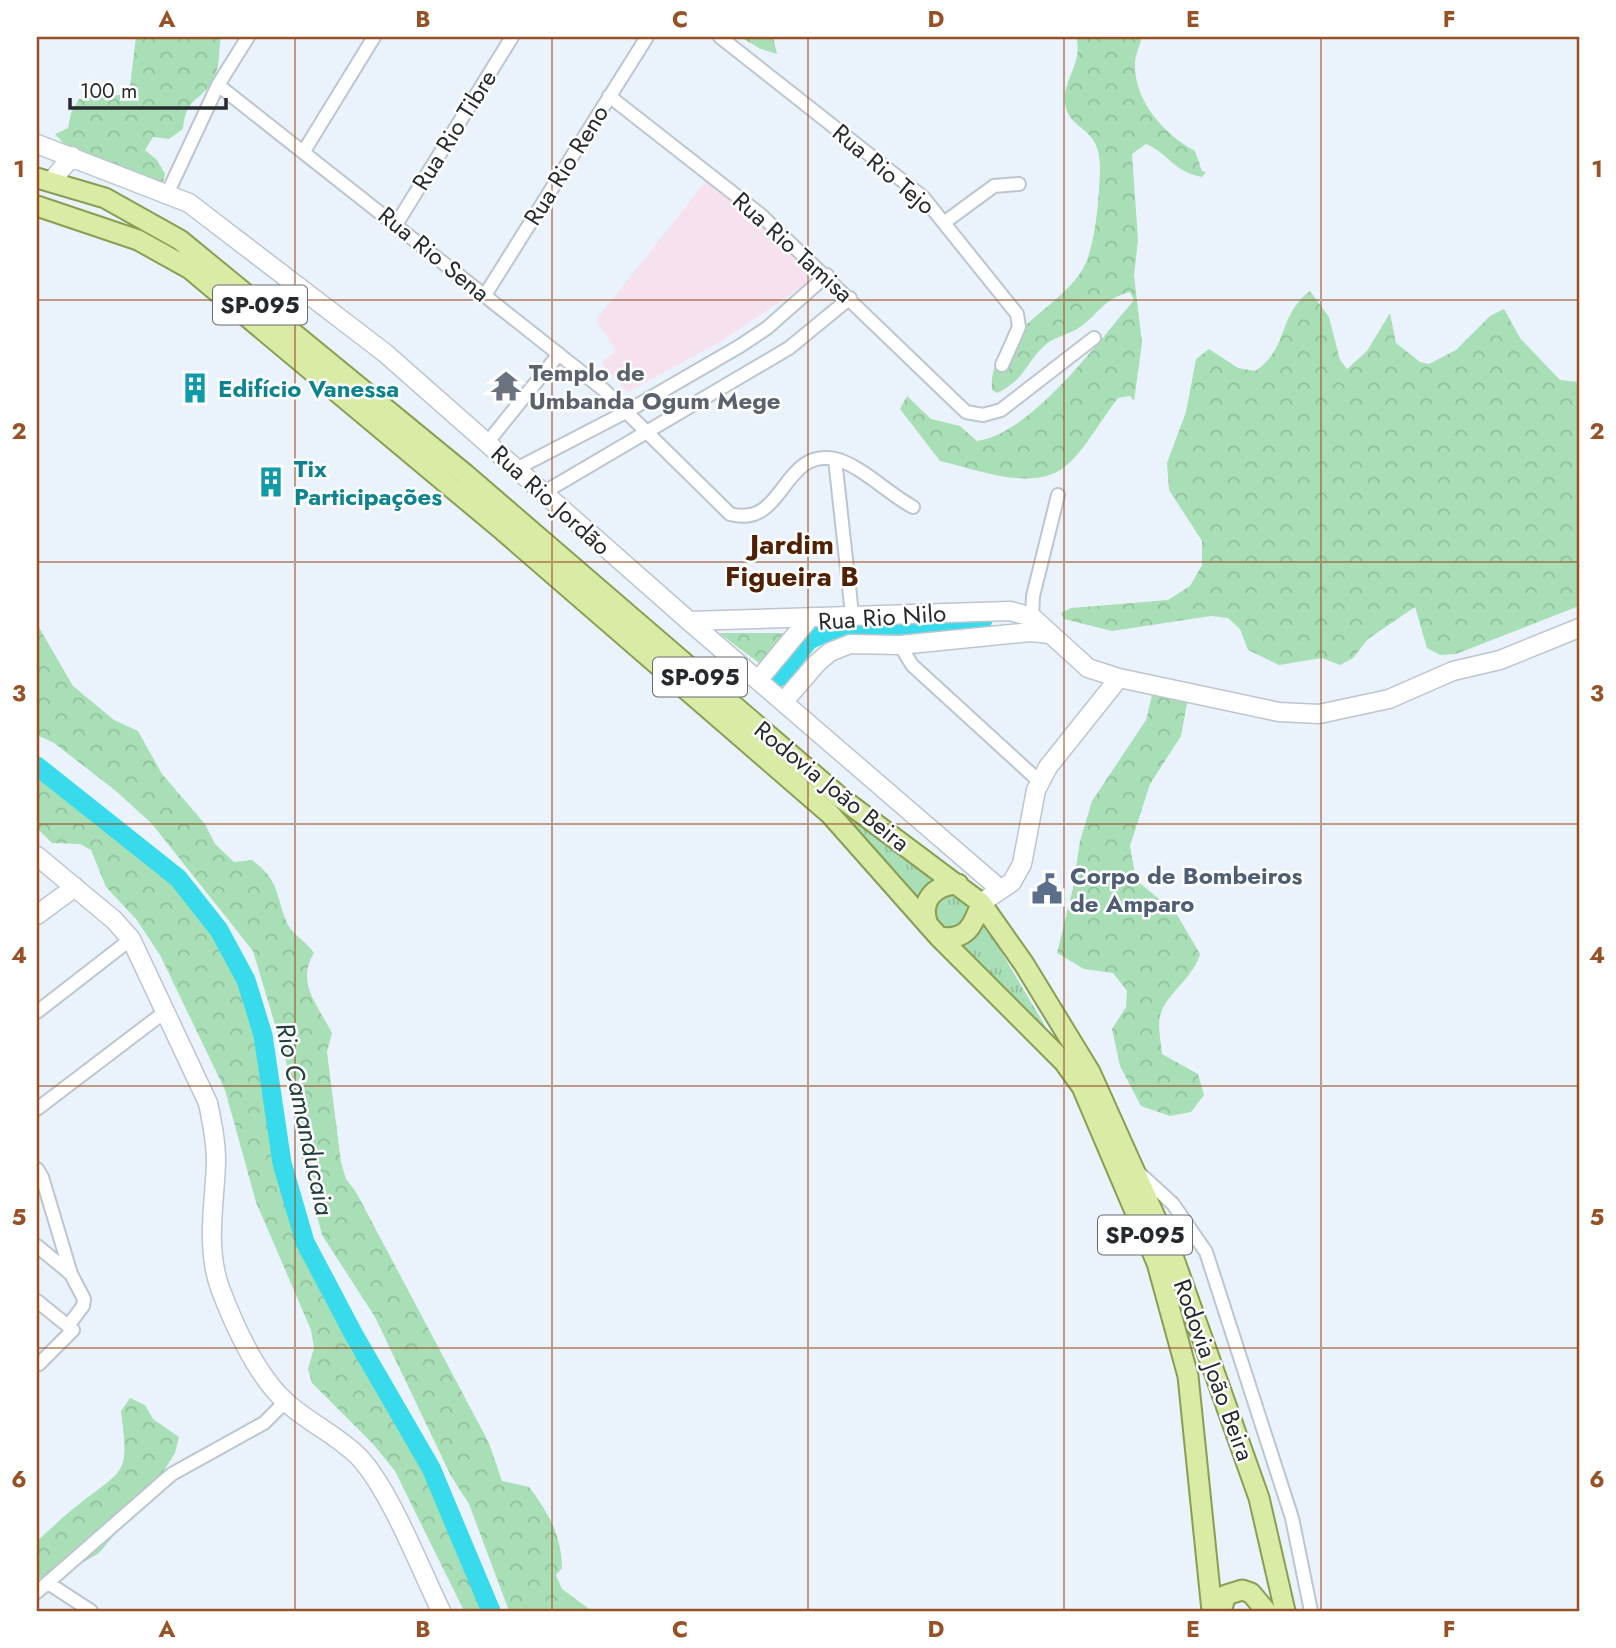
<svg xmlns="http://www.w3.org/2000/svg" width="1616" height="1648" viewBox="0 0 1616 1648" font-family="Jost,sans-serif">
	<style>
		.education { fill: #f6e1ef }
		.grass { fill: url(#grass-tufts) }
		.forest { fill: url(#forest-crowns) }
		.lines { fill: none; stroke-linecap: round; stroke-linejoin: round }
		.river { stroke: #37dbeb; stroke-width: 19 }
		.street-casing { stroke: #bdc5ce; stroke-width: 16 }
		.secondary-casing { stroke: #bdc5ce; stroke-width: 21 }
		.primary-casing { stroke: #8a9e53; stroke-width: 23 }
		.street { stroke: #fff; stroke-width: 12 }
		.secondary { stroke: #fff; stroke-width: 18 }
		.primary { stroke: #d9eba4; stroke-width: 19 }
		.grid { fill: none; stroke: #965127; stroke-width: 2; stroke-opacity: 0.55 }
		.labels { text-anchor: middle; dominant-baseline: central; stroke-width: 5; stroke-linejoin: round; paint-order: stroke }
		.shield { fill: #fff; stroke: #686a6c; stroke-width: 2 }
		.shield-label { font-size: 23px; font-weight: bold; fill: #272a2d }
		.street-label { font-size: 24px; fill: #272a2d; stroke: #fff }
		.worship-label { font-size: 24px; font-weight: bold; fill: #5b616d; stroke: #fff; text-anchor: start }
		.culture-label { font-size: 24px; font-weight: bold; fill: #0d838f; stroke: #fff; text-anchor: start }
		.service-label { font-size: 24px; font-weight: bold; fill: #4e5e75; stroke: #fff; text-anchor: start }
		.water-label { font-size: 26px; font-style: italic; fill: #233d40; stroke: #fff }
		.quarter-label { font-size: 28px; font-weight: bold; fill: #4f2102; stroke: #fff }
		.neatline { fill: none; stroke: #965127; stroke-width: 2.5 }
		.grid-label { font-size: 23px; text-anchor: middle; font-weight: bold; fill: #965127 }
	</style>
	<defs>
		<pattern id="grass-tufts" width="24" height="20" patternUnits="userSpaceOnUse" patternTransform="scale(1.75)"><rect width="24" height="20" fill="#a9dfb6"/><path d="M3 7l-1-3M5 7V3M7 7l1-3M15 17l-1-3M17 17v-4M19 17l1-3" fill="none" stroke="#91c09d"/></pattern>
		<pattern id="forest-crowns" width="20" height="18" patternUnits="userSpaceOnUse" patternTransform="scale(1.75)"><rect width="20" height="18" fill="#a9dfb6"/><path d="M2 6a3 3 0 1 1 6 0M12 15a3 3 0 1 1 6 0" fill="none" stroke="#91c09d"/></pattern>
	</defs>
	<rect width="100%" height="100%" fill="#eaf3fc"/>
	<path class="education" d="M706,181L762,221L799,254L808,273L806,284L720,342L628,392L601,363L616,350L596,320Z"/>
	<path class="grass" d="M837,806L941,879C928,885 922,888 919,902Z
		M933 911a17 17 0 1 1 34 0a17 17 0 1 1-34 0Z
		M984,923L1057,1046L957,945L977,936Z"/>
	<path class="forest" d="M136,37H221C218,51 221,66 213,80C200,103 186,96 183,129L169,139L153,137L145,150L157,160L165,174L161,190L74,155L55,134L68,128L71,113L79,99L129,94Z
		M740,37H773L777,54L761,49Z
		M1076,37H1142C1140,45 1135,55 1135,64C1134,101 1165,135 1195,151L1202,171L1206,172L1202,177C1172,171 1171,155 1146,144L1132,154L1138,240L1134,275L1142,343L1134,401L1130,396L1118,398C1103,417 1084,451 1066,466C1033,493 976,469 940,461L900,409L907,396L931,419L960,426L977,441C1031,434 1099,341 1134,300L1130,292C1101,300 1100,314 1077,329C1067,335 1051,338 1043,347C1025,365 1024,380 997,393L992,390C987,338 1055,311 1081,272C1096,249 1099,198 1100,169C1101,124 1069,133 1065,103C1062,80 1084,62 1076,37Z
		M1310,291L1329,317L1340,360L1347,369L1367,351L1390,313L1396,343L1420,362L1429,364L1456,350L1490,316L1504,309L1520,338L1560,380L1579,382V606L1456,654L1440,655L1427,648L1415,607L1368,639L1353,658L1340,665L1322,658L1279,665L1248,650L1240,629L1228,618L1211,616L1112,631L1064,619L1061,613L1071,608L1168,600L1190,586L1202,565V541L1169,490L1167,463L1186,412L1196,359L1209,349L1238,368L1255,371C1289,349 1277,316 1310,291Z
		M37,624L73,686L114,720L138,731L162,774L205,824L215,844L234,862L252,860C281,881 275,896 288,925C293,935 307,942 314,953C296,983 317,1004 332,1033L327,1052L341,1162L346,1179L356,1192L489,1443L502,1481L529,1487C548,1512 562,1536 562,1568L556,1575L562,1589L592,1611H509L469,1504L451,1476L375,1317L322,1235L301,1154L290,1075L253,951L152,824L116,791L54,743L37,735Z
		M719,633H785L759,663Z
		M1163,689L1188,698L1181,736L1150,784L1130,846L1136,880L1176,913L1200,954C1192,979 1172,989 1162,1010C1156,1023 1161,1040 1162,1054L1198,1074L1204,1095L1191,1112L1170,1116L1141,1106L1120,1066L1112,1029L1126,1007L1127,991L1113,973L1084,969L1057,953L1073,888L1080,841L1092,801L1146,720L1152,695Z
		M37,771L87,808L112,831L140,846L163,866L207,913L251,985L273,1079L283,1159L304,1204L311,1236L316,1251L335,1278L370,1368L408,1420L440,1476L453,1506L458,1538L477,1581L486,1611H464L395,1471L373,1444L312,1383L308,1369L314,1348L311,1330L256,1202L225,1090L160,955L136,919L106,887L91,850L80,844L52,843L37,828Z
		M130,1398L145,1405L153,1419L179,1437L175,1453L150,1493L99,1553L57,1578H37V1541C51,1529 63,1516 78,1505C126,1467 129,1476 121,1411Z"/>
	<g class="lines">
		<path class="river" d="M780,677L809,640L831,630L983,620
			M37,766L178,878L219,930L246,980L263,1035L282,1163L305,1242L354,1335L431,1468L491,1611"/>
		<g class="street-casing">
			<path id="street" d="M720,37L923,197L1017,314L1019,327L1002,365
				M218,85L604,390L730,514C785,529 781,448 835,459C859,464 890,495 913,507
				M609,96L761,215L966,412L983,415L1001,410L1094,338
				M304,151L374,37
				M168,192L218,85L248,37
				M945,222L994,186L1019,184
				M397,223L512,37
				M485,295L647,37
				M487,443L559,354
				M835,459L852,614
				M516,469L626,412L740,346L767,328L827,275
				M543,493L789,348L850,298
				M1032,617L1033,596L1058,495
				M900,645L912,665L1040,782
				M37,1012L131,939
				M37,1109L166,1011
				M37,1169L42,1177L71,1274L84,1299L83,1306L68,1326
				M1139,1173L1173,1204L1206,1252L1292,1518L1311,1611
				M37,1246L71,1274
				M37,1301L73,1330L39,1364L37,1363
				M48,1583L91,1611
				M37,1592L172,1474L264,1423L285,1402"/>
		</g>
		<g class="secondary-casing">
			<path id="secondary" d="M37,144L189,203L385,353L689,621L1000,889
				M51,182L72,156
				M689,621L1010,611L1032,617L1088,668L1119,678L1279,712L1319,714L1389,699L1453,671L1500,660L1579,628
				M759,679L808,620
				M784,701L817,663L830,652L850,644L900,645L1031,632L1050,634
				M37,856L114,920L131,939L208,1103C212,1122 216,1141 216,1161C215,1203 205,1246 220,1288C234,1325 256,1375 286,1402C309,1423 337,1435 359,1457C390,1490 420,1568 441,1611
				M981,903L1012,882L1022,864L1036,790L1048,767L1119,678
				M37,915L75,887"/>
		</g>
		<g class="primary-casing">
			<path id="primary" d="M37,178L105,198L180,240L465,474L841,798L981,903L1024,964L1090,1072L1174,1259L1259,1498L1285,1611
				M37,206L138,240L190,269L501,529L830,814L939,937L1064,1062L1082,1087L1157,1263L1188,1376L1212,1611
				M928,925C919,901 934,885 958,884
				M939,937C966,941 973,927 981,903
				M1221,1611L1226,1595L1242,1590L1251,1593L1266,1611"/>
		</g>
		<use href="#street" class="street"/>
		<use href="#secondary" class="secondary"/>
		<use href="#primary" class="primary"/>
	</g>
	<path class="grid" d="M295,37V1611M552,37V1611M808,37V1611M1064,37V1611M1321,37V1611M37,300H1579M37,562H1579M37,824H1579M37,1086H1579M37,1348H1579"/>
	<defs>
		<g id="temple-bare" transform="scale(2.415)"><path d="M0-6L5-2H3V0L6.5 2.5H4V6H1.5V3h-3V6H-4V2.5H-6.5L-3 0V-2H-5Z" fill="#6b7280" stroke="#fff" stroke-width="2.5" paint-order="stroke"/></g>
		<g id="building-bare" transform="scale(2.415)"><path d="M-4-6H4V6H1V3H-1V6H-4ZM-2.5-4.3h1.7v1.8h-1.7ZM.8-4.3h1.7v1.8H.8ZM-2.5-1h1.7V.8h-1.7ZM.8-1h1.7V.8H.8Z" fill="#0f9aa8" stroke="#fff" stroke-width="2.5" paint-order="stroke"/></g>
		<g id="civic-bare" transform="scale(2.415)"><path d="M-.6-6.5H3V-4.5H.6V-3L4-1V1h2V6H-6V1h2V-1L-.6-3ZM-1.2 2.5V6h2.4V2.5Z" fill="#5c6f8a" stroke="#fff" stroke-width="2.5" paint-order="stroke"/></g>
	</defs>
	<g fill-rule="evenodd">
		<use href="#temple-bare" x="506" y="386"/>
		<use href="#building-bare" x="195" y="388"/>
		<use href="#building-bare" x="271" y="482"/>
		<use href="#civic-bare" x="1047" y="889"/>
	</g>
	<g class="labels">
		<g class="shield">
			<rect x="213" y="285.5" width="94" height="39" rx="5"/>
			<rect x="653" y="657.5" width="94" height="39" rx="5"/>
			<rect x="1098" y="1215.5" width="94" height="39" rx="5"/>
		</g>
		<g class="shield-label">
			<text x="260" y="305">SP-095</text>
			<text x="700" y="677">SP-095</text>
			<text x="1145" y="1235">SP-095</text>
		</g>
		<g class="street-label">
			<text transform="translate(454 130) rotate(-58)">Rua Rio Tibre</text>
			<text transform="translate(566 165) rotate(-58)">Rua Rio Reno</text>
			<text transform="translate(884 169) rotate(40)">Rua Rio Tejo</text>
			<text transform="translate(793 247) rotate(42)">Rua Rio Tamisa</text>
			<text transform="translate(434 254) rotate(39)">Rua Rio Sena</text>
			<text transform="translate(551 500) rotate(42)">Rua Rio Jordão</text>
			<text transform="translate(882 617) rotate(-4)">Rua Rio Nilo</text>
			<text transform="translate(832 786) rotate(39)">Rodovia João Beira</text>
			<text transform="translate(1214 1370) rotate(70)">Rodovia João Beira</text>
		</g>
		<g class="worship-label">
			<text x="529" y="372">Templo de<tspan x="529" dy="28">Umbanda Ogum Mege</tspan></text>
		</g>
		<g class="culture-label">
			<text x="218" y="388">Edifício Vanessa</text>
			<text x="294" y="468">Tix<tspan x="294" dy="28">Participações</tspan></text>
		</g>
		<g class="service-label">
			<text x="1070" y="875">Corpo de Bombeiros<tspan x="1070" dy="28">de Amparo</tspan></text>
		</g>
		<g class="water-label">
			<text transform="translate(305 1119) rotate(78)">Rio Camanducaia</text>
		</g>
		<g class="quarter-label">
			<text x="792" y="544">Jardim<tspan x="792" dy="32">Figueira B</tspan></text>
		</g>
	</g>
	<rect width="1616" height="1648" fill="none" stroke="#ffffff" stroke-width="77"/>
	<path d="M70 98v10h156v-10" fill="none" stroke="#272a2d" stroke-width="3.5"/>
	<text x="80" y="98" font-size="21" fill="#272a2d" stroke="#ffffff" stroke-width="5" paint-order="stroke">100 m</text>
	<rect x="38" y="38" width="1540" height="1572" class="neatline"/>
	<g class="grid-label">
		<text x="167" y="27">A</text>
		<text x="423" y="27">B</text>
		<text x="680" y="27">C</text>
		<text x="936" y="27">D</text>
		<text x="1193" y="27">E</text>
		<text x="1449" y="27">F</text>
		<text x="19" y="177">1</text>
		<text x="1597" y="177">1</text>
		<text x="19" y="439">2</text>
		<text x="1597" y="439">2</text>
		<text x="19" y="701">3</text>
		<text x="1597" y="701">3</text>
		<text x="19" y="963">4</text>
		<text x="1597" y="963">4</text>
		<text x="19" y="1225">5</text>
		<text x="1597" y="1225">5</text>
		<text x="19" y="1487">6</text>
		<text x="1597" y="1487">6</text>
		<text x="167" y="1637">A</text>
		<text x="423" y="1637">B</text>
		<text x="680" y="1637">C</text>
		<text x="936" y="1637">D</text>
		<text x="1193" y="1637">E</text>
		<text x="1449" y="1637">F</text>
	</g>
</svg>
